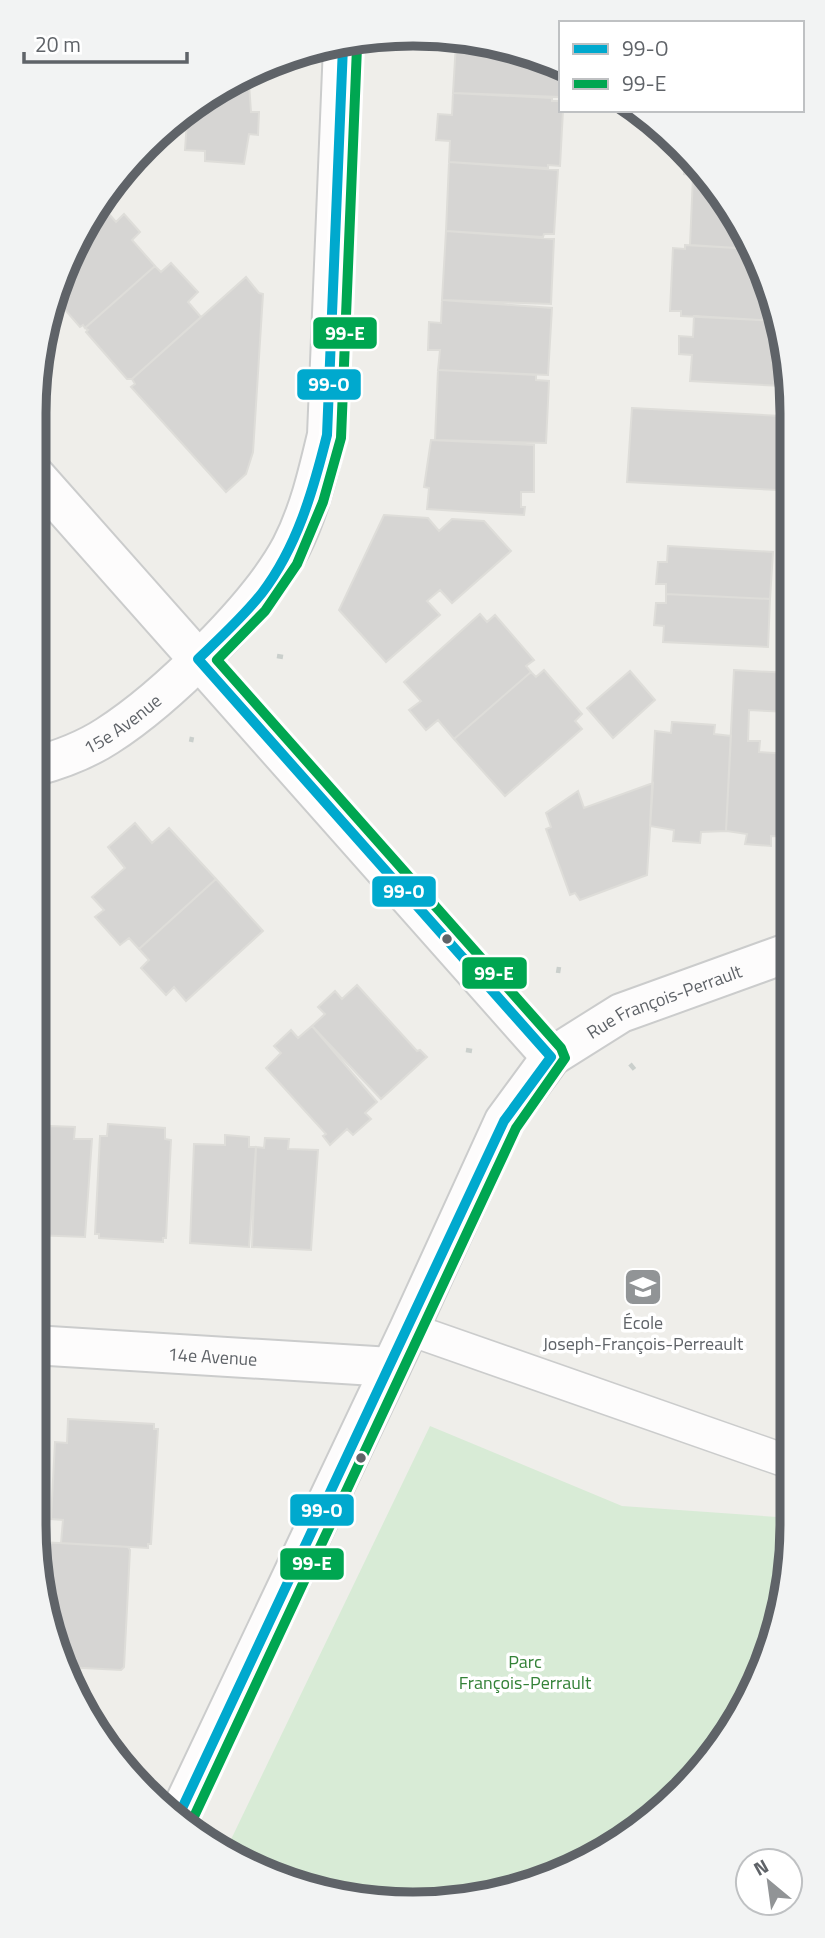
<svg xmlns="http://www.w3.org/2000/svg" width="825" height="1938" viewBox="0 0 825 1938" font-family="'Titillium Web',sans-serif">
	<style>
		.green { fill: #d8ebd6 }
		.building { fill: #d6d5d3; stroke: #deddd9; stroke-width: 2 }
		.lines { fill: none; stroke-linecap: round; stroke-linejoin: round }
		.service-casing { stroke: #cbcccc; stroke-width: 35 }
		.minor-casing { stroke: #cbcccc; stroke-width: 42 }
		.path { stroke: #cacfcc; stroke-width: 4.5; stroke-dasharray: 7 3.5; stroke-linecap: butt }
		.service { stroke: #fdfcfc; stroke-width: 32 }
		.minor { stroke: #fdfcfc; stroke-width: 38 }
		.bus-1-casing { stroke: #fff; stroke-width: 16 }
		.bus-2-casing { stroke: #fff; stroke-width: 16 }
		.bus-1 { stroke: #00a9ce; stroke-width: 10 }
		.bus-2 { stroke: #00a651; stroke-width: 10 }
		.bus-dot { fill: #5f6368; stroke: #fff; stroke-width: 2.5 }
		.labels { text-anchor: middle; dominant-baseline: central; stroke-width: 7; stroke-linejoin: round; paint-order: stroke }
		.street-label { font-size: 18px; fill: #5f6368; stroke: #fff }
		.poi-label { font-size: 18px; fill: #5f6368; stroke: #fff }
		.park-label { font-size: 18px; fill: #348238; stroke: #fff }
		.rim { fill: none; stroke: #5f6368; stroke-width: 9 }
		.line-badge { stroke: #fff; stroke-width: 2.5 }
		.badge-label { font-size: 19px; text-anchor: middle; font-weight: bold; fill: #fff }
	</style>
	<rect width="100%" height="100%" fill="#efeeea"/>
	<path class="green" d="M430,1426L622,1506L792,1518L771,1648L698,1775L602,1854L462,1901L339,1898L224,1854Z"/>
	<path class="building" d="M456,43L535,54L561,66V97L453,93Z
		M253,70L249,84L231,83L245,72Z
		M231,83L249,84L251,112H259L258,135L249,134L244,164L205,161V151L185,150L187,121H182Z
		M453,93L552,98V101H561V110H563L560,166L548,165V168L449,162L450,141L436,140L438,114L452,115Z
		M685,155L709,177L684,174Z
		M449,162L558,170L554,234H544L543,237L446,231Z
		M693,176L709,177L713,181L752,249L690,245Z
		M108,196L115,203L106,211L109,214L85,235Z
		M109,214L116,222L124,214L140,232L132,240L155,266L85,328L83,325L80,327L53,296L54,290L85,235Z
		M446,231L554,239L551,304L442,300Z
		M685,245L752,249L763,267L777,321L681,316V311H670L673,248L685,249Z
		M171,263L198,292L188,302L201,317L132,379H127L86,332L88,330L85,328L155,266L161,272Z
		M246,277L259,293L263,294L253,452L246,474L226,492L131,387L135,384L132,379Z
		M442,300L552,308L548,375L438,370L440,350H428L429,322L441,323Z
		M694,316L777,321L788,363H783L782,386L690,381L692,355L679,354V336L693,337Z
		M438,370L536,375V380L549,381L546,443L435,440Z
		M632,408L781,416L777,490L627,482Z
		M431,440L534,445V492H521V507H525L524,515L427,509L429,488L424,487Z
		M384,515L428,518L439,531L452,519L484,521L511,551L452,603L440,590L427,601L440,615L386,662L339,610Z
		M668,546L773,552L770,599L666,594V584H656L658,562H667Z
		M666,594L770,599L768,647L663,642L664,626L654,625L656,603H666Z
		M480,614L487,622L495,615L534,660L526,666L531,672L454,739L438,720L426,730L409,710L421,701L404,682Z
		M544,670L582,714L575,721L582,729L505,796L454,739L531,672L536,677Z
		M734,670L789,673V712L749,710L748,741H760L759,752L790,754V837L771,836V846L745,844L747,834L726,831Z
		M630,671L655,700L613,738L587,708Z
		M672,722L715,725L714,734L731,736L726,831L701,832L700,843L673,841L674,830L650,826L655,731L671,733Z
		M653,783L647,875L580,900L575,893L570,895L546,829L551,827L546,813L578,791L584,808Z
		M135,823L152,843L169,828L216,879L139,949L129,938L120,945L95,917L104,910L92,897L125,868L108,847Z
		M216,879L263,931L186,1001L174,987L166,995L141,968L149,960L139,949Z
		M357,985L417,1051L420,1050L427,1057L381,1099L312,1026L325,1014L318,1007L335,991L342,999Z
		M312,1026L377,1102L365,1113L371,1119L353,1135L347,1129L330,1145L323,1136L326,1134L266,1068L281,1053L274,1046L291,1030L298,1038Z
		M108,1124L165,1128V1139L171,1140L166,1238H163V1242L99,1238V1234H95L100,1136H107Z
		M50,1126L75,1127L74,1139H92L85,1237L33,1235V1136L49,1137Z
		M225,1135L249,1137V1147H256L249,1247L190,1243L194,1144L225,1145Z
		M265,1138L289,1139L288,1149L318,1150L311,1250L252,1247L256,1147L264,1148Z
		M68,1419L154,1424V1429H158L151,1544H148V1548L61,1543L63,1520L51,1519L55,1442L67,1443Z
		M41,1542L128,1547L130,1550L124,1667L121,1670L65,1667L54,1648L39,1563Z"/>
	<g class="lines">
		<g class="service-casing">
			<path id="service" d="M409,1329L792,1463"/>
		</g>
		<g class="minor-casing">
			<g id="minor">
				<path d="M33,473L551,1057"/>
				<path id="s1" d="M33,767C59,760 84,751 107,736C165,699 259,607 291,547C309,512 318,473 327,435L343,46"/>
				<path id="s2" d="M33,1345L391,1367"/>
				<path id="s3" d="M178,1817L409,1329L504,1121L551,1057L621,1013L790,952"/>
			</g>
		</g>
		<path class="path" d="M277,656L283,657
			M191,742L192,737
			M558,973L559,967
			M466,1050L472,1051
			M630,1064L635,1070"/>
		<use href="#service" class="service"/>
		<use href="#minor" class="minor"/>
		<g class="bus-1-casing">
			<path id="bus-1" d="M178,1817L504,1121L551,1057L198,659C220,638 243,617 262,593C297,547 313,491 327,435L343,46"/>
		</g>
		<g class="bus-2-casing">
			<path id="bus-2" d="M191,1823L516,1128L565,1058L561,1048L217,660L265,611L297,564L323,502L341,438L357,47"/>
		</g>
		<use href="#bus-1" class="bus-1"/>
		<use href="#bus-2" class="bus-2"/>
	</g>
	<defs>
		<g id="school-square" transform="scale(2.0125)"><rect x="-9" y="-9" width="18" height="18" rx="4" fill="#919496" stroke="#fff"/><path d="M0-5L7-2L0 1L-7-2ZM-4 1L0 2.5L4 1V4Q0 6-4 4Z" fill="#fff"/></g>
	</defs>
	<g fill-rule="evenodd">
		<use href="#school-square" x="643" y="1287"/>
	</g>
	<g class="bus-dot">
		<circle cx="447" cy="939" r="6"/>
		<circle cx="361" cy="1458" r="6"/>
	</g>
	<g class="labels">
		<g class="street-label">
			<text stroke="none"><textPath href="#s1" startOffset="100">15e Avenue</textPath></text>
			<text stroke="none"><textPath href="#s3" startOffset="975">Rue François-Perrault</textPath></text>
			<text stroke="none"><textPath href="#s2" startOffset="180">14e Avenue</textPath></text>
		</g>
		<g class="poi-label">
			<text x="643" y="1322">École<tspan x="643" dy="21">Joseph-François-Perreault</tspan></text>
		</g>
		<g class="park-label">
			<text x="525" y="1661">Parc<tspan x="525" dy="21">François-Perrault</tspan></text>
		</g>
	</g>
	<path d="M0 0H825V1938H0ZM413 46H413A367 367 0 0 1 780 413V1525A367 367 0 0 1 413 1892H413A367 367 0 0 1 46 1525V413A367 367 0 0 1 413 46Z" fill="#f2f3f3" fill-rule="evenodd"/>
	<path class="rim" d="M413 46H413A367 367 0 0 1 780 413V1525A367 367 0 0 1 413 1892H413A367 367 0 0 1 46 1525V413A367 367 0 0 1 413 46Z"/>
	<g class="line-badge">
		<rect x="312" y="316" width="66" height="34" rx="7" fill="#00a651"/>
		<rect x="296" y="368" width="66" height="33" rx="7" fill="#00a9ce"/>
		<rect x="371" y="875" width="66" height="33" rx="7" fill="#00a9ce"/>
		<rect x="461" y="956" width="67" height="34" rx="7" fill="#00a651"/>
		<rect x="289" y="1493" width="66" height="34" rx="7" fill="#00a9ce"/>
		<rect x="279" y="1547" width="66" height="34" rx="7" fill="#00a651"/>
	</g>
	<g class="badge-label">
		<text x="345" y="340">99-E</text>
		<text x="329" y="391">99-O</text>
		<text x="404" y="898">99-O</text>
		<text x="494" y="980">99-E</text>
		<text x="322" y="1517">99-O</text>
		<text x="312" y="1570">99-E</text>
	</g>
	<rect x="559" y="21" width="245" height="91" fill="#ffffff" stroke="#bfc1c3" stroke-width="2"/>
	<rect x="573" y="44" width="35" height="10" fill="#00a9ce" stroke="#bfc1c3" stroke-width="2"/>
	<text x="622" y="56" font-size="21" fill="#5f6368">99-O</text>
	<rect x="573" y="79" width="35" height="10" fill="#00a651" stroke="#bfc1c3" stroke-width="2"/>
	<text x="622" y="91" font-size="21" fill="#5f6368">99-E</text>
	<g transform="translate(769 1882) rotate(331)"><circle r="33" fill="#ffffff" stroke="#bfc1c3" stroke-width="2"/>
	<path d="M0-5L12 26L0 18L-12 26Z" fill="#919496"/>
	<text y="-10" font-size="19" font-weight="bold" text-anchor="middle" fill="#5f6368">N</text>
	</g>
	<path d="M24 52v10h163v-10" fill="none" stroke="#5f6368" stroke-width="3.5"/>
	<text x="35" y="52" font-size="21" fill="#5f6368" stroke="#ffffff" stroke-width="5" paint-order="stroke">20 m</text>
</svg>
